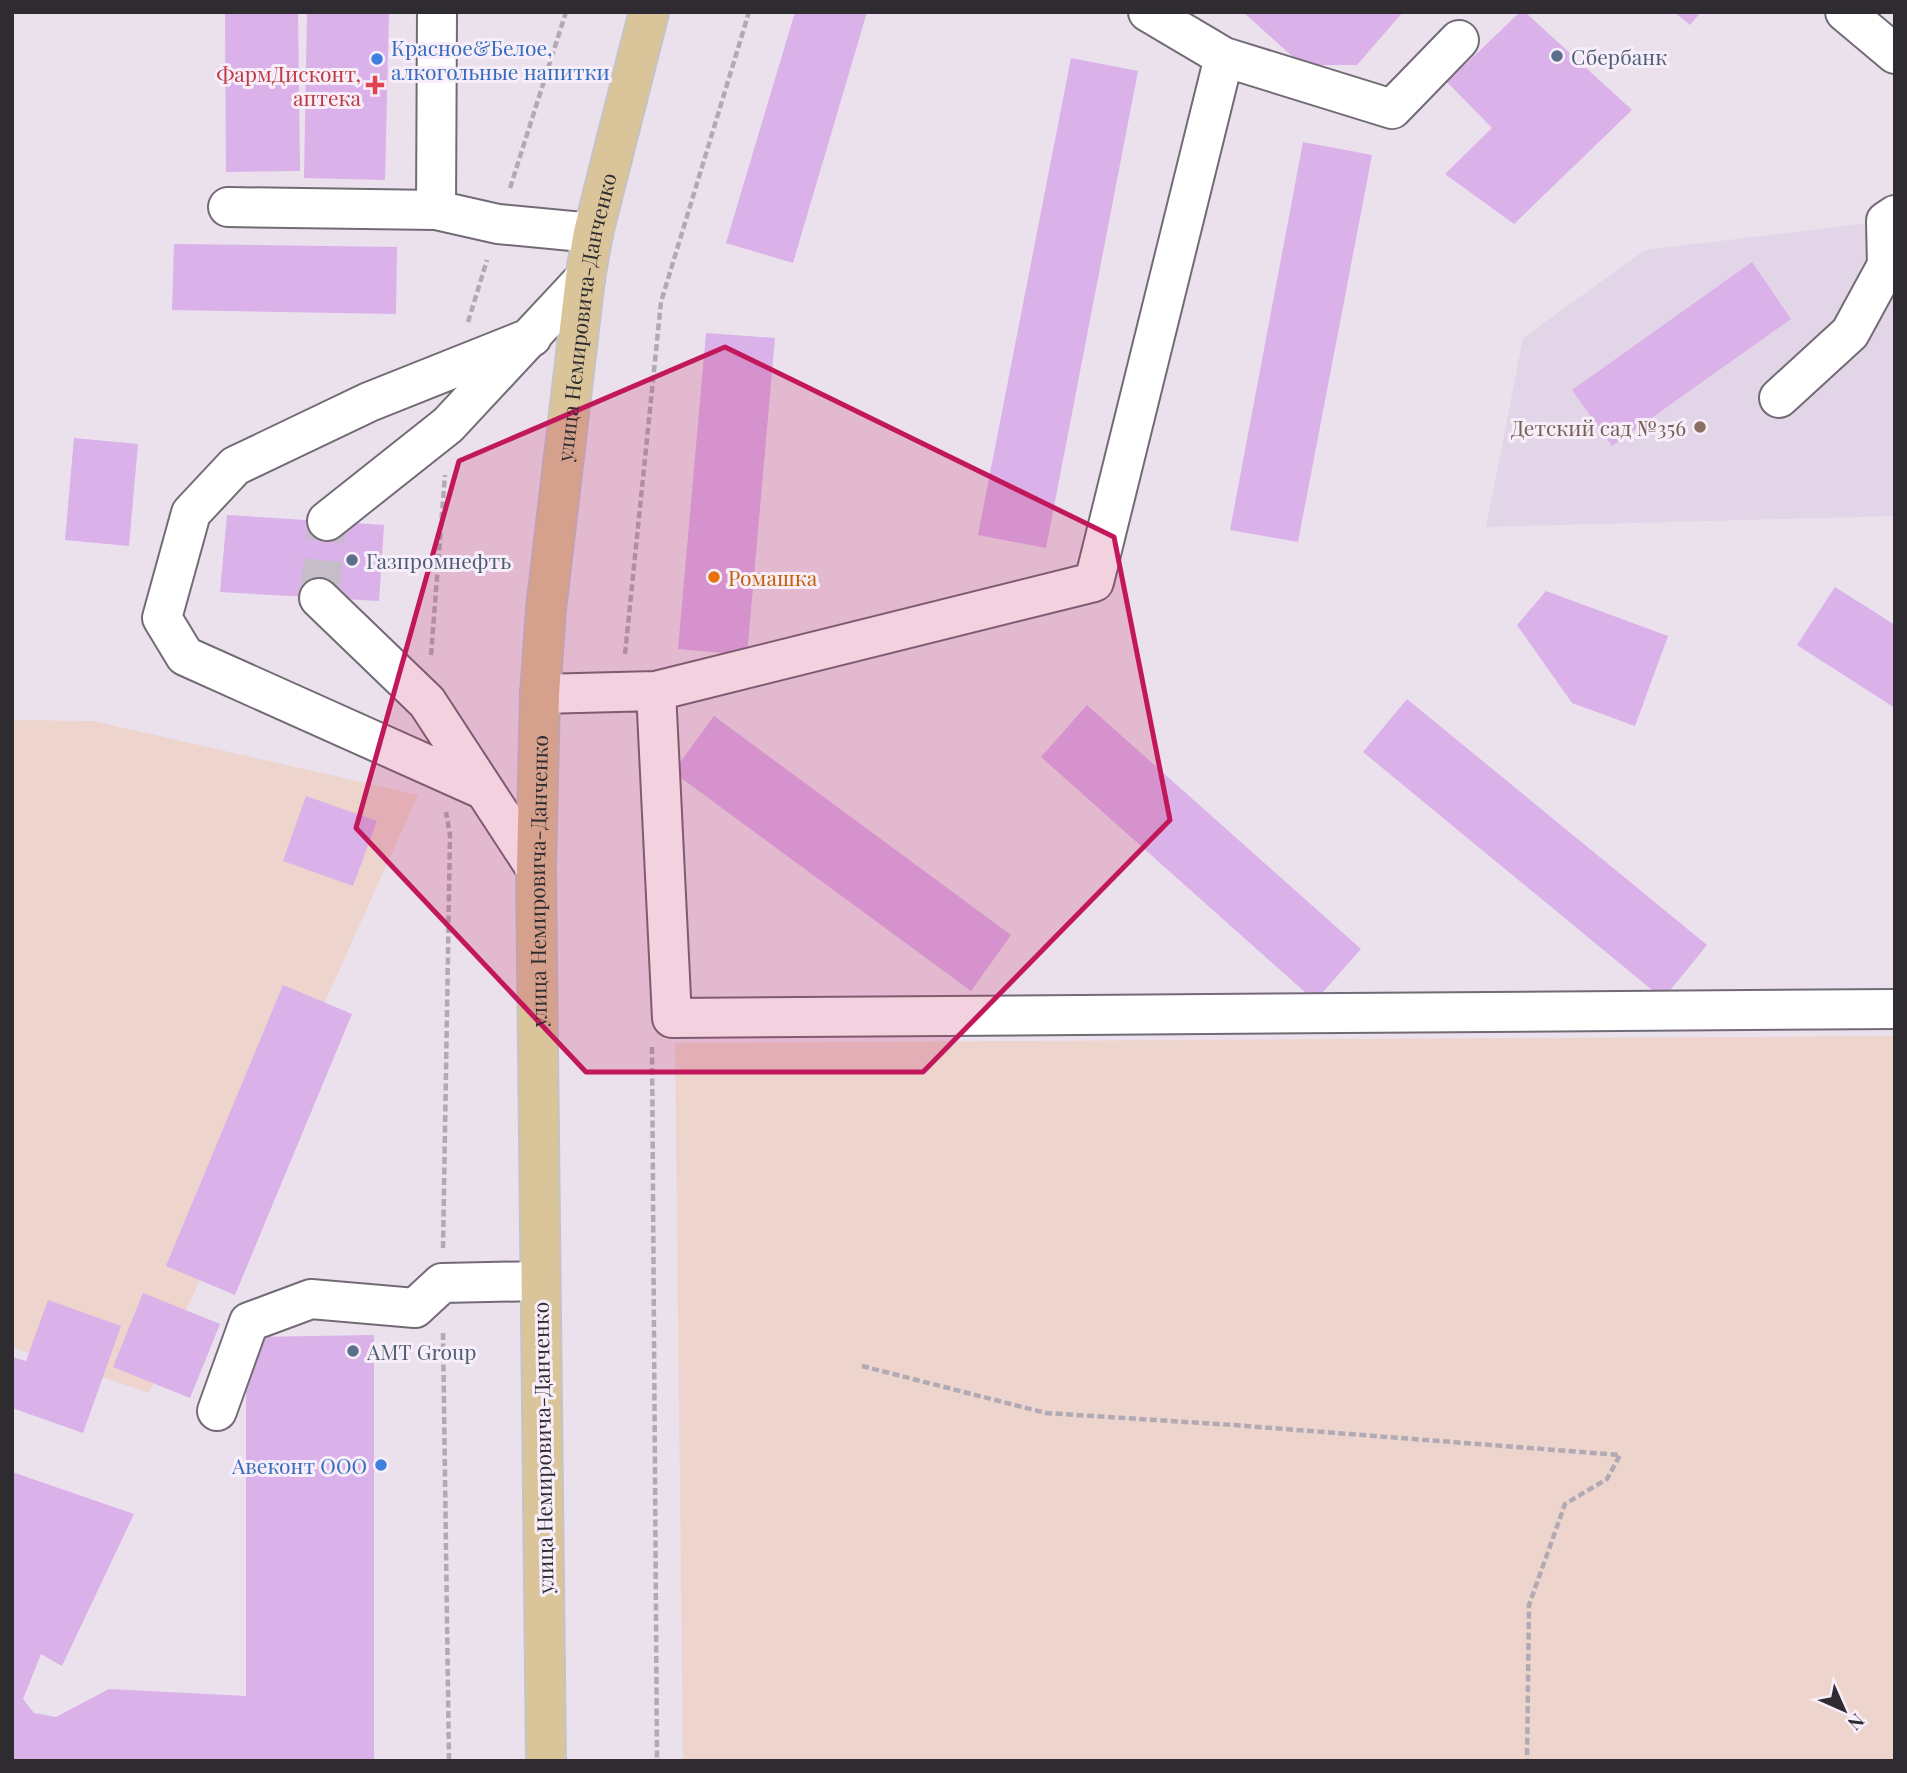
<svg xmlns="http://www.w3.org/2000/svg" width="1907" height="1773" viewBox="0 0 1907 1773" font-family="'Playfair Display',serif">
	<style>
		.built { fill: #e3d5e8 }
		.industrial { fill: #edd4cd }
		.building { fill: #dab1e9 }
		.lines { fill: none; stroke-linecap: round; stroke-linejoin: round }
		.minor-tunnel { stroke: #c5bdc7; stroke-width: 38; stroke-dasharray: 38 19; stroke-linecap: butt }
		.minor-casing { stroke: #726b75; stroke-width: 42 }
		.major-casing { stroke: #c5c4c5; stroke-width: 42 }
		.path { stroke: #b1aab4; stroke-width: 4.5; stroke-dasharray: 7 3.5; stroke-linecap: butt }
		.minor { stroke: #fff; stroke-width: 38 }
		.major { stroke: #dac499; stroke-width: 38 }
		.marked { fill: #c2185b; fill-opacity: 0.2; stroke: #c2185b; stroke-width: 5; stroke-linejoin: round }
		.service-dot { fill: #5c6f8a; stroke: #f7eefa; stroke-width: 2.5 }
		.shop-dot { fill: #3f7fe0; stroke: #f7eefa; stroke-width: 2.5 }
		.health-dot { fill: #e0444e; stroke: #f7eefa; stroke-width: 2.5 }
		.education-dot { fill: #8d6e63; stroke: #f7eefa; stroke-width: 2.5 }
		.food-dot { fill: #e8710a; stroke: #f7eefa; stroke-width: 2.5 }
		.labels { text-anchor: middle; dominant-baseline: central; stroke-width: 6; stroke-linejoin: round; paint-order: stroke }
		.shop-label { font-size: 21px; fill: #366cbe; stroke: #f7eefa; text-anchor: start }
		.service-label { font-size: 21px; fill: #4e5e75; stroke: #f7eefa; text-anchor: start }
		.health-label { font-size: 21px; fill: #be3a42; stroke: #f7eefa; text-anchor: end }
		.street-label { font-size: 21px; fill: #2f2c31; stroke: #f7eefa }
		.education-label { font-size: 21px; fill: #785e54; stroke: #f7eefa; text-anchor: end }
		.food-label { font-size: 21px; fill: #c56008; stroke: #f7eefa; text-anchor: start }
	</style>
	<rect width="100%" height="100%" fill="#eae1ed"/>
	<path class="built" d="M1895,220V516L1486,527L1523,338L1645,250Z"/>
	<path class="industrial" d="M12,720L93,721L418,795L149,1393L12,1347Z
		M1895,1036V1761H683L675,1043Z"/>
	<path class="building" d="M225,12H298L300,171L226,172Z
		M307,12H389L385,180L304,178Z
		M795,12H867L793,263L726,243Z
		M1243,12H1403L1357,65H1302Z
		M1520,12H1525L1632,110L1514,224L1445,174L1492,128L1447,82Z
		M1674,12H1701L1690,25Z
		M1071,58L1138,71L1046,548L978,535Z
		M1303,142L1372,155L1298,542L1230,530Z
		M174,244L397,247L396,314L172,310Z
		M1752,262L1791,319L1612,446L1572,390Z
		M706,333L775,338L747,655L678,649Z
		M74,438L138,444L129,546L65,540Z
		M227,515L384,525L379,601L220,592Z
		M1835,587L1895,625V708L1797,645Z
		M1546,591L1668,636L1635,726L1572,703L1517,625Z
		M1407,699L1707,945L1663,999L1363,752Z
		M1087,705L1361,949L1315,1001L1041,757Z
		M714,716L1011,935L971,991L673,772Z
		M306,796L377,821L353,886L283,861Z
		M283,985L352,1014L235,1295L166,1266Z
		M143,1293L220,1324L190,1398L113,1367Z
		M48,1300L121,1326L83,1433L12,1408V1357L26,1361Z
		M374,1335V1761H12V1472L134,1514L62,1666L41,1654L23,1699L34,1713L56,1717L109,1689L246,1696V1337Z"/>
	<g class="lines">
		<path class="minor-tunnel" d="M319,598L327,521"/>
		<g class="minor-casing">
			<path id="minor" d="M1148,12L1224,57L1392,109L1459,40
				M1845,12L1895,54
				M228,207L436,210L437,12
				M436,210L498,224L593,233
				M1779,398L1850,333L1887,265L1886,221L1895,215
				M327,521L448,425L585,278
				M319,598L427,702L536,869
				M656,691L672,1018L1895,1009
				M540,694L656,691L1094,582L1224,57
				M484,790L185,656L162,618L191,513L235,466L369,402L532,337
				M217,1411L249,1322L311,1299L415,1308L442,1283L540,1281"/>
		</g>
		<g class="major-casing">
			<g id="major">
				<path id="s1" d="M546,1761L536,869L540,694L546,609L585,278L593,233L649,12"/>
			</g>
		</g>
		<path class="path" d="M510,188L566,12
			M468,322L487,260
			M625,654L661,302L749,12
			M431,655L445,475
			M652,1047L657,1761
			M443,1248L450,835L446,812
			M443,1333L449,1761
			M862,1366L1046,1413L1233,1425L1620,1455L1607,1479L1565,1504L1529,1605L1527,1761"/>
		<use href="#minor" class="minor"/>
		<use href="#major" class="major"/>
	</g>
	<path class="marked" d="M725,347L1114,537L1170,820L923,1072H586L356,828L459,461Z"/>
	<g class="service-dot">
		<circle cx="1557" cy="56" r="7"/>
		<circle cx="352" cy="560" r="7"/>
		<circle cx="353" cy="1351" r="7"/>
	</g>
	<g class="shop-dot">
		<circle cx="377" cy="59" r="7"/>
		<circle cx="381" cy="1465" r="7"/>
	</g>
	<path class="health-dot" d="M371.5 74.5h7v7h7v7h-7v7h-7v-7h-7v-7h7z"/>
	<circle class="education-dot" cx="1700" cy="427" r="7"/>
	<circle class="food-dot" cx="714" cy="577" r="7"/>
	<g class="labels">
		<g class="shop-label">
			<text x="391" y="47">Красное&amp;Белое,<tspan x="391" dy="24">алкогольные напитки</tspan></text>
			<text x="367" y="1465" text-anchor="end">Авеконт ООО</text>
		</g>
		<g class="service-label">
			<text x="1571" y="56">Сбербанк</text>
			<text x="366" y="560">Газпромнефть</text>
			<text x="367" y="1351">АМТ Group</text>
		</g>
		<g class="health-label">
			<text x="361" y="73">ФармДисконт,<tspan x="361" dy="24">аптека</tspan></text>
		</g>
		<g class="street-label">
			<text stroke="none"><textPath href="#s1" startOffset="1447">улица Немировича-Данченко</textPath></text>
			<text stroke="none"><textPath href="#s1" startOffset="880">улица Немировича-Данченко</textPath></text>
			<text transform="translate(542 1448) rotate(-91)">улица Немировича-Данченко</text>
		</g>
		<g class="education-label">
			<text x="1686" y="427">Детский сад №356</text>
		</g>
		<g class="food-label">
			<text x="728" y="577">Ромашка</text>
		</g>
	</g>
	<rect width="1907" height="1773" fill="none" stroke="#2f2c31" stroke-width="28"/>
	<g transform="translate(1844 1710) rotate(135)" stroke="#f7eefa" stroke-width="5" paint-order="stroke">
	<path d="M0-5L12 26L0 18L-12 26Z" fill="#2f2c31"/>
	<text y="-10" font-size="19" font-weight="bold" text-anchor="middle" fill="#2f2c31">N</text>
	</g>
</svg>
